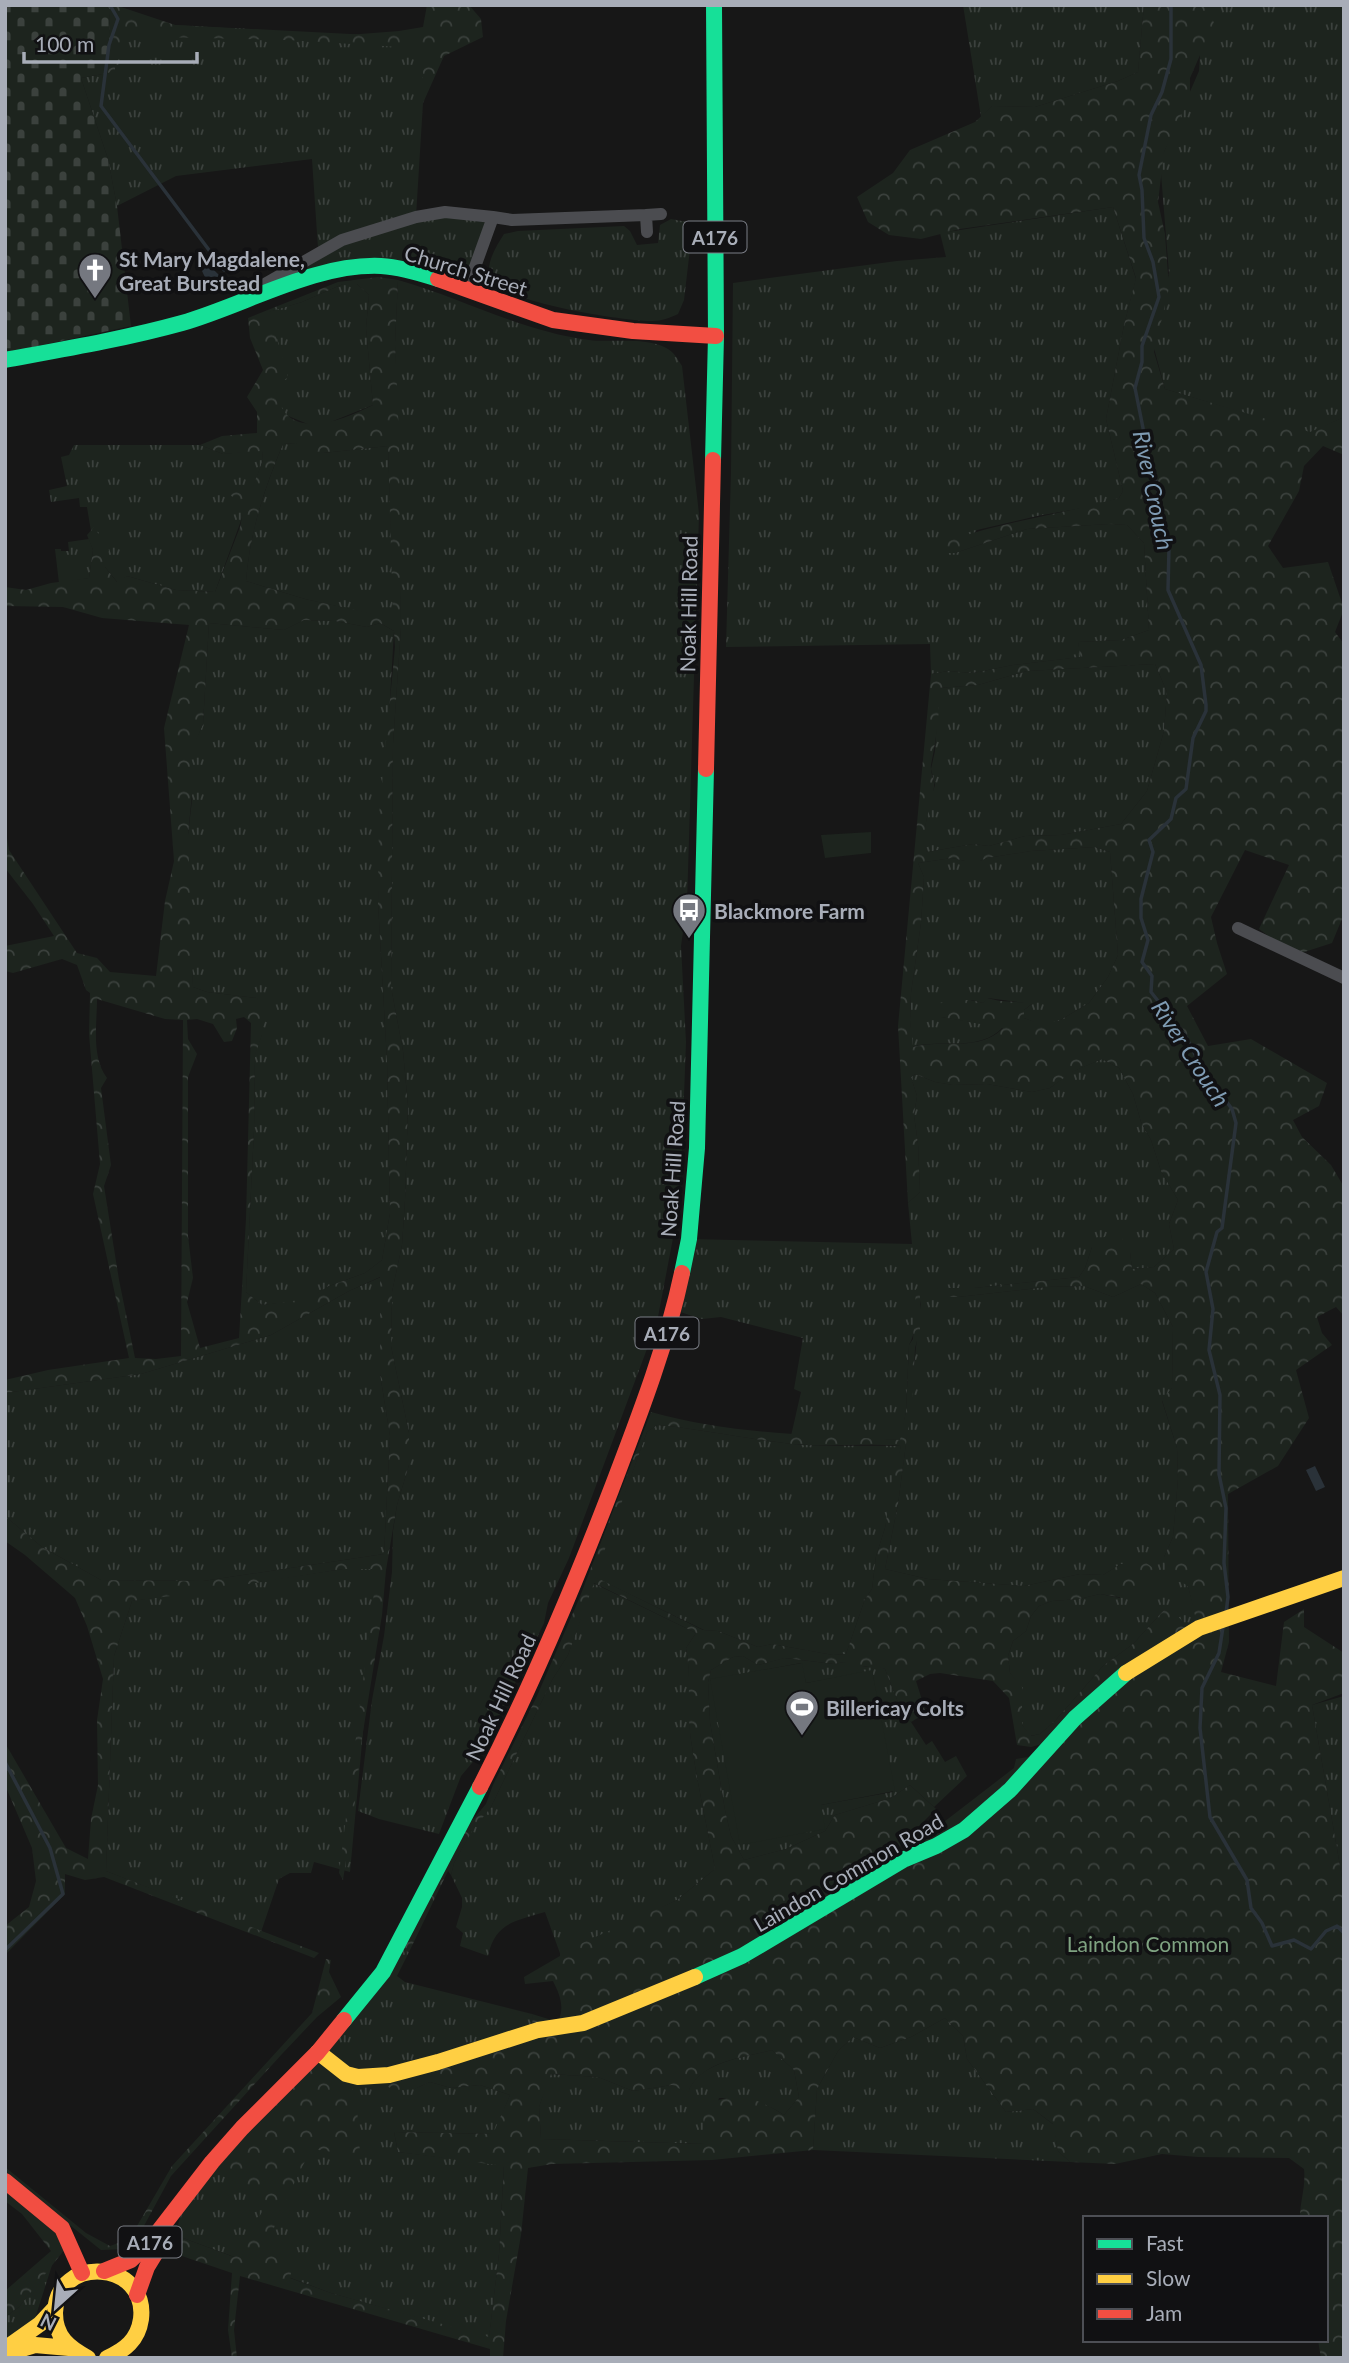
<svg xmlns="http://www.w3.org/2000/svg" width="1349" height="2363" viewBox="0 0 1349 2363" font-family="Lato,sans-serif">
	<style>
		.grass { fill: url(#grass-tufts); fill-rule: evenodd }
		.forest { fill: url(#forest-crowns); fill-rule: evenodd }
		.cemetery { fill: url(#cemetery-stones) }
		.pitch { fill: #1d241e }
		.water { fill: #2a3239 }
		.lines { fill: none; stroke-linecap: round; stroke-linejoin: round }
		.stream { stroke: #2a3239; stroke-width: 3.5 }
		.street { stroke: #4b4c50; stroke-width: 12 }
		.fast { stroke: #16e098; stroke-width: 16 }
		.slow { stroke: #ffcf43; stroke-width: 16 }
		.jam { stroke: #f24e42; stroke-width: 16 }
		.labels { text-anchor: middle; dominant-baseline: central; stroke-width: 7; stroke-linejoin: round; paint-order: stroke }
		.shield { fill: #111113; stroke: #7b7e86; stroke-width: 2 }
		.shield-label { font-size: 19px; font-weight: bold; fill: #a8adb8 }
		.poi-label { font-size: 21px; font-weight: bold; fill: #a8adb8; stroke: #111113; text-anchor: start }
		.street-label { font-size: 21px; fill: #a8adb8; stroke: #111113 }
		.park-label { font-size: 21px; fill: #7fa381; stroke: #111113 }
		.water-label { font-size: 23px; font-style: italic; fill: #7f9bb3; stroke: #111113 }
	</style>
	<defs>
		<pattern id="grass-tufts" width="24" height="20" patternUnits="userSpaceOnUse" patternTransform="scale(1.75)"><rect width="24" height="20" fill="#1d241e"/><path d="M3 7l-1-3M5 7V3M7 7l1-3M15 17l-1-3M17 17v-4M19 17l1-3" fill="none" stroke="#3b413d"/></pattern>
		<pattern id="forest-crowns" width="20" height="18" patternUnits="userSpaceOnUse" patternTransform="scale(1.75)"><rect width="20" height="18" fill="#1d241e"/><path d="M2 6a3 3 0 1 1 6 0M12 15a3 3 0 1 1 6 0" fill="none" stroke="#3b413d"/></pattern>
		<pattern id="cemetery-stones" width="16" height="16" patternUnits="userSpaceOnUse" patternTransform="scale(1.75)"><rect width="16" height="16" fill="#1d241e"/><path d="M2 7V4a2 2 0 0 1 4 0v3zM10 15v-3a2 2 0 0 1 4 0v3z" fill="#3b413d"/></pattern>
	</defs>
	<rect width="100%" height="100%" fill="#171717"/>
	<path class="grass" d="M963,5H1144L1138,72L1118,81L1035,107L992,106L981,117Z
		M1203,5H1344V417L1310,433L1165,389L1154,348L1169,273L1160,161L1199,71Z
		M110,10L175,25L427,38L416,216L493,217L467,289L352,267L232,307L318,248L312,159L176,176L117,206L108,159L81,78L108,73Z
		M1113,207L1136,279L1124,325L1106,419L1123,491L1119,498L1094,506L1037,516L977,530L955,553L1027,529L1109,524L1127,525L1144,543L1149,630L1121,640L1078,642L1081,657L1013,665L973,673L948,671L931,674L930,644L726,647L731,473L733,283L897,261L946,257L940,233Z
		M671,219L693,223L684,300L678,314C669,318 662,321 652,321C626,321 494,302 489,275C487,261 497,245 504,234L518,231L624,226L630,231L637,245L658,243L660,225Z
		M398,280C462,298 523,332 589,340C612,343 655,335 673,353C677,357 679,362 682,366L699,514L687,903L681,946L686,1042L681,1174L673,1238L657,1322L569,1558L548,1603L544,1623L483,1750L461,1776L439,1834L379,1819L358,1811L372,1700L384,1636L392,1572L393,1531L397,1505L409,1465V1433L391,1346L392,1292L402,1245L405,1200L408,1106L403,1051L391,987L393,744L401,627L395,343Z
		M343,284H357L369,295L366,328L373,405L328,423L310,425L286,415L277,401L268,312L302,302Z
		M296,443L323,453L388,446L394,619L305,599L246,581C250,531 264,490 283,444Z
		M74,445H200L223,454L262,450L263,460L215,592L176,590L127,576L118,583L105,567L94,528L91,531L87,507H80L79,498L51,502L49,490L67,486L61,457L69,455Z
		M89,539L93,550L89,578L59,583L55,549H61V551H69L68,542Z
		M304,620L335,621L367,627L380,623L394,631L378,903L387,1061L390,1213L382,1260L365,1273L329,1286L308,1300L262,1305L246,1292L254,1130L255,1054L262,1034L257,998L207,992L193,987L188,888V835L192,800L189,755L203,724L209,623L284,630Z
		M1155,664L1167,692L1164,731L1147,791L1121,824L1061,835L1025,836L989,846L973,844L927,852L923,840L929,804L935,785L931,769L935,751L939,688L978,685L1027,671Z
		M1095,847L1110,852L1118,955L1108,977L1089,1003L1057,1022H1034L1024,1018V1010L1032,1004L988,998L983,1003L972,1000L941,1017L1003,1027C979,1053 943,1038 912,1047L910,1020L911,993L921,923L924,877L918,863L952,858L965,861H980L987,858L1031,851Z
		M1102,1059L1119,1068L1133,1094L1141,1122L1151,1140L1161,1171L1178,1200L1169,1224L1174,1249L1154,1267L1132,1269L1130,1252L1092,1247L1085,1268L1079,1277L974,1288H938L926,1297H958L1046,1287L1084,1286L1113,1297L1141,1284L1155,1293L1173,1327L1172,1388L1162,1401L1177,1448L1178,1479L1173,1537L1164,1557L1188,1586L1199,1628L1187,1635L1164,1610L1133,1644L1103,1666L1054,1722L1040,1734L1030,1736L1022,1725L1021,1687L1010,1673L1008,1656L1013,1641L1026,1631L1031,1616L1039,1606L1052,1601L1079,1599L1100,1594L1120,1598L1121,1564L1103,1575L1080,1574L1024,1586L928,1579L885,1569L898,1504L905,1451L921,1300C918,1312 915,1335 909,1345L906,1411L901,1440L791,1436L801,1392L794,1389L803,1338L721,1317L702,1319L674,1310L689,1239L912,1244L908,1203L920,1192L918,1144L914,1115L917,1096L911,1077L915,1074L935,1082L953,1085L987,1084L1032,1092L1050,1088L1071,1072Z
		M381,1277L380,1374L390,1436L384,1554L203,1581L101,1580L42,1547L5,1516V1393L141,1374L271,1335L349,1291Z
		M657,1425C702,1429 746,1439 792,1444C828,1447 864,1445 901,1446L885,1528L876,1556L872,1589L865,1599L846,1654L833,1655L772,1644L758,1647L718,1631L704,1630L594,1577L647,1432Z
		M343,1569H382L367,1689L350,1872L314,1862L311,1873H290L279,1879L261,1932L106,1871L114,1656L132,1601Z
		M593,1583L696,1633L686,1648C692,1679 687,1709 691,1740C697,1783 707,1826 715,1869L677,1900L561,1956L545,1912C516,1921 495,1922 488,1956L460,1946L463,1933L456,1927L462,1907V1898L451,1875L454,1863L472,1830L491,1807L552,1680L568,1655Z
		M743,1656L758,1665L784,1658L834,1664L844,1662L866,1667L875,1665L885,1669L903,1715L911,1722L926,1745L932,1741L945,1762L956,1756L967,1776L934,1807L910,1785L891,1798L835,1815L825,1831L786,1849L744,1860L731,1836L725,1810L710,1722L708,1682L711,1670L733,1657ZM801,1663L806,1683L872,1671L893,1792L820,1805L824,1829L710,1680Z
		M1344,1696V1889L1312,1705Z
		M397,1946L409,1952L397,1976L405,1982L532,2014L534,2029L414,2089L430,2082L451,2088L480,2085L510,2095L494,2134L394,2132L398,2152L504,2165L499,2254L489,2338L331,2293L175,2235L186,2198Z
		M945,2018L963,2036L967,2059L1006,2112L1033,2109L1054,2125L1058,2151L1070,2162L813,2150L817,2089L838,2051L853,2037L880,2048L911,2037Z
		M772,2050L794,2070L799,2097L784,2115C761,2100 747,2098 719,2098L705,2144L541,2139L539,2107L550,2074L598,2077L633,2091L672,2085L688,2092C700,2061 743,2058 772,2050Z
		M53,2262L31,2331L5,2349V2317L19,2307Z"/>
	<path class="forest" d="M106,5H115L175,25L348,35L399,31L423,27L427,5H469L481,19L483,37L444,56L423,103V59L415,48L288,40L160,37L128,30L115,52V70L108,73L110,10Z
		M1144,5H1207L1214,23L1190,78V98L1164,152L1158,202L1165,234L1169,288L1154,352L1165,389L1310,432L1344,417V455L1323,446L1304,466L1299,491L1268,546L1283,568L1328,562L1344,609L1335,632L1344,644V914L1332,943L1295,955L1259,929L1289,865L1245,850L1211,917L1217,943L1227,974L1187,1006L1208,1046L1251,1039L1327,1083L1319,1106L1293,1120L1302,1137L1331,1165L1344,1187V1316L1336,1307L1317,1317L1322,1333L1332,1345L1296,1370L1309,1418L1278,1466L1228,1494L1229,1642L1221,1672L1276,1686L1284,1622L1304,1609V1627L1344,1653V1693L1312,1705L1344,1889V2358H1321L1318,2340H1326V2218H1300C1300,2200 1306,2187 1304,2169L1289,2158L1198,2157L1162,2154L1115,2164L1070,2162L1058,2151L1053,2124L1033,2109L1006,2112L967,2059L963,2036L945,2018L911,2037L880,2048L853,2037L838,2051L817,2089L813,2150L712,2160L552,2164L528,2168L521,2235L506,2321L503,2358H490V2349L240,2276L234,2330L237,2358H232L228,2330L232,2273L173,2253L175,2235L234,2257L267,2204L257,2189L230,2176L212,2162L318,2052C326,2059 339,2065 345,2073C359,2090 359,2134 360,2156L312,2149C294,2179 283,2212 267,2242L293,2262L290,2278L331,2293L489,2337L499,2254L504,2166L398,2152L394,2132L493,2134L510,2095L480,2085L451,2088L430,2082L414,2089L395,2091L372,2077L533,2029L532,2014L558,2022C565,2007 560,1995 553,1981L525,1984L524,1977L560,1956V1953L677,1900L715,1869C707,1826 697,1783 691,1740C686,1709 692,1679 686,1648L696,1633L594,1583L568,1655L552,1680L491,1807L472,1831L454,1863L451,1875L448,1871L409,1952L402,1949L464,1830L486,1804L493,1785L537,1696L579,1599L651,1412C733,1435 816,1435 900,1440L906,1411L909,1345L913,1339L916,1289L920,1288V1329L915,1348L913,1392L898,1504L885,1569L928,1579L1024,1586L1080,1574L1103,1575L1121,1564L1145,1562L1156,1570L1151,1586L1137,1600L1100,1594L1079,1599L1052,1601L1039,1606L1031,1616L1026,1631L1013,1641L1008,1656L1010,1673L1022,1687V1725L1031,1736L1040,1734L1054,1722L1103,1666L1133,1644L1164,1610L1173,1611L1186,1625L1188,1634L1198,1628L1188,1586L1166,1573L1164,1557L1173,1537L1178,1479L1177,1448L1162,1400L1172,1388L1173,1327L1155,1293L1141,1284L1113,1297L1084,1286L1046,1287L958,1297H925L926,1291L938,1288H974L1079,1277L1085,1268L1092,1247L1116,1228L1130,1252L1132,1269L1154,1267L1174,1249L1169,1224L1178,1200L1161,1171L1151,1140L1141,1122L1133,1094L1119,1068L1102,1059L1072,1072L1050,1088L1032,1092L987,1084L953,1085L935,1082L915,1074L911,1077L917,1096L914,1115L918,1144L920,1192L908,1203L898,1026L931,674L948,671L973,673L1013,665L1080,657L1078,642L1121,640L1149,630L1144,543L1127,525L1109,524L1027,529L955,553H946L943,548L944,543C1001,521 1061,515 1119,498L1123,491L1106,419L1124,325L1136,278L1113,207L960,229L921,239L889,235L868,222L857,197L893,173L910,150L975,122L992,106L1035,107L1118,81L1138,72ZM1155,664L1167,692L1164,731L1147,791L1121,824L1061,835L1025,836L989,846L973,844L927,852C920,829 931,809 934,787C935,780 930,773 931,765C936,740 940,713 939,688L978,685L1027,671ZM1095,847L1110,852L1118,955L1108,977L1089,1003L1057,1022H1035L1024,1018V1010L1033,1003L1000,1001L987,998L983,1003C964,997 949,1000 931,1005L930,1013L941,1017L1003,1028C979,1053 943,1038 913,1047L910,1020L911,993L921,923L924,877L918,863L952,858L965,861H980L987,858L1031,851ZM657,1425C702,1429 746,1439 792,1444C828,1447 865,1443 901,1446L892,1481L885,1528L876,1556L872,1589L865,1599L846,1654L833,1655L772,1644L758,1647L718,1631L703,1630L595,1577L647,1432ZM743,1656L758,1665L785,1658L834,1664L844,1662C857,1670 871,1664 885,1669L903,1715L911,1722L926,1713L916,1681L930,1674L940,1673L993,1681L1009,1698L1017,1745L1031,1747L1053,1741L1041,1755L1016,1759L1014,1768L940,1825L933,1823L906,1850L894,1857L902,1843L936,1809L910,1785L891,1798L835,1815L825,1831L786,1849L744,1860L731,1836L725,1810L710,1722L708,1682L711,1670L733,1657ZM772,2050L794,2070L799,2097L784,2115C756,2097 734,2090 703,2107L704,2144L541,2139L539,2107L551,2074L598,2077L633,2091L672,2085L688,2093C699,2061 743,2058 772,2050Z
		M378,277L398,280L395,343L399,437L401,627L393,744L391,987L403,1051L408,1106L405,1200L402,1245L392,1292L391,1346L409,1433V1465L397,1505L386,1570L382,1615L362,1738L355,1802L343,1880L339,1873L377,1569H343L186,1594L132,1601L114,1656L106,1871L319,1953L314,1958L104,1877L85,1880L65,1874V1894L5,1955V1926L29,1907L36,1881L32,1848L5,1785V1743L66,1848L88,1859L91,1819L98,1785L97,1720L103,1679L87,1626L75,1598L25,1555L5,1541V1516L42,1547L101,1580L203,1581L384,1554L390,1436L380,1374V1277L349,1291L271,1335L141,1374L5,1393V1380L48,1370L129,1358L93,1194L100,1164L89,1034L90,993L86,990L77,965L62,959L13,973L5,971V946L54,936L33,904L5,868V826L9,850L77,953L97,958L110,972L156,976L165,901L174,861L164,728L189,625L102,618L63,607L5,606V587L26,590L51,583L89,578L93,550L87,535L94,527L109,550L105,567L117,582L127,576L176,590L215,592L240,527L244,507L228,493L253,486L263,460L262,451L223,454L200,445L222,436L257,433V412L247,397L263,370L250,338L248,318L338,282ZM343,284H357L369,295L366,328L373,405C340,422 281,444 276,387L288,377L269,312L302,302ZM296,443L305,451L323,453L388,446L393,618L305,599L246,581C250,532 264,489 283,444ZM304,620L335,621L367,627L380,623L394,631L395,647L379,815L378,903L387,1061L390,1213L382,1260L365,1273L329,1286L308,1299L262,1305L246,1292L254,1130L255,1055L262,1035L263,1010L257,998L207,992L193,987L188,835L194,773L190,755L203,724L209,623L284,630ZM97,999L165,1019L183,1020L181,1356L156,1359L135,1358L119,1280L104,1186L111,1165L101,1088L107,1078C91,1057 97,1024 97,999ZM244,1017L251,1023L246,1219L239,1338L200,1348L187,1302L193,1278L188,1236V1077L197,1054L188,1039L187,1020L197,1019L213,1024L224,1042L232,1041L237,1028L236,1019Z
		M326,1959L331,1960L329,1972L341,1997L317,2017L282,2054L171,2176L139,2235L124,2249L101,2250L5,2173V2167L86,2233L110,2246L124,2241L137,2226L172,2166L312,2013Z
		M5,2181L69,2244L19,2307L5,2317V2291L51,2251L22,2214L5,2201Z"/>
	<path class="cemetery" d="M5,5H106L110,10L108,73L81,78L108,159L117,206L131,326L5,353Z"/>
	<path class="pitch" d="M871,832V853L825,858L821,835Z
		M802,1663L806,1683L872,1670L895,1791L821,1805L825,1829L740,1845L710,1679Z"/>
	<path class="water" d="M208,264L220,276L226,290H211L202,271Z
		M1315,1466L1325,1487L1316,1491L1306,1470Z"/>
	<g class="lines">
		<path class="stream" d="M110,5L118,19L109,45L101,106L224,270
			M1171,5V59L1162,92L1151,115L1139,175L1142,190L1144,238L1153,262L1159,297L1142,346V362L1135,388L1143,428L1144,466L1155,477L1169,548L1168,590L1201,665L1206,705V711L1193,738L1186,789L1176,798L1171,819L1149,840L1153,852L1141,899V918L1148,940L1142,962L1152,976L1151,992L1185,1035L1203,1070L1232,1109L1236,1123L1222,1228L1217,1232L1206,1272L1213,1309L1209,1350L1220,1395L1219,1474L1226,1508L1224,1563L1228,1597L1226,1613
			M1223,1627L1219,1653L1202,1688L1200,1728L1210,1817L1247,1880L1251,1908L1262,1923L1272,1946L1294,1940L1311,1949L1326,1931L1337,1926L1344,1933
			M5,1762L50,1848L63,1894L5,1950"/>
		<path class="street" d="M647,232L646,215L661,214
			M467,289L493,217L512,220L646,215
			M249,293L342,240L416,217L445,212L493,217
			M1238,928L1344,978"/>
		<path class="fast" d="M5,360C65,349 124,339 182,323C245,305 315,263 381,266C400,267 420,273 438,279
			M713,460L716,336L714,5
			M682,1273L689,1239L697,1148L706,769
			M695,1977L742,1956L905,1859L936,1846L964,1830L1010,1790L1075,1718L1126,1673
			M344,2020L383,1972L480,1787"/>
		<path class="slow" d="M1126,1673L1199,1628L1344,1578
			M318,2052L346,2074L358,2077L389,2075L438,2062L538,2030L583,2023L695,1977
			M9,2346L40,2324L54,2309
			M5,2354L35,2345L69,2348
			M88,2358C69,2348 55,2337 55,2313C56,2254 148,2260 141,2319C138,2340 125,2350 107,2358"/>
		<path class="jam" d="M438,279L553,320L633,331L716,336
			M706,769L713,460
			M480,1787C530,1690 572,1591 611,1490C638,1419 666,1348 682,1273
			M5,2181L62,2228L82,2273
			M104,2271L131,2260L151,2241L212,2162L242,2128L318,2052L344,2020
			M137,2295L147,2267L166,2236"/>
	</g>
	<defs>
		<g id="church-pin" transform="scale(1.75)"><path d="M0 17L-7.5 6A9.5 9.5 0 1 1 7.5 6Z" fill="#757880" stroke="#111113"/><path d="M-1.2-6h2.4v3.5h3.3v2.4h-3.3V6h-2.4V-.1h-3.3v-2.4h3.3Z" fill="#fff"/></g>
		<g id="bus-pin" transform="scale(1.75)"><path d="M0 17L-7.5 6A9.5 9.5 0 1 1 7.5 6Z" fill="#757880" stroke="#111113"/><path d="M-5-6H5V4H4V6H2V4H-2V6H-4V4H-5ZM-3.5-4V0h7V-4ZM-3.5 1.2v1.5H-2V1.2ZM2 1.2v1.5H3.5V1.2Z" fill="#fff"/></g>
		<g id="stadium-pin" transform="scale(1.75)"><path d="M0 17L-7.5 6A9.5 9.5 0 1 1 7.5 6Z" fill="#757880" stroke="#111113"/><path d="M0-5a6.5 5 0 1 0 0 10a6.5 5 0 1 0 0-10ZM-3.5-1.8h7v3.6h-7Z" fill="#fff"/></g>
	</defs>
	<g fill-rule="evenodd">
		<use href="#church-pin" x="95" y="270"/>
		<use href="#bus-pin" x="689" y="910"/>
		<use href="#stadium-pin" x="802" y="1707"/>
	</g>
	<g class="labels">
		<g class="shield">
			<rect x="683.5" y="221.5" width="63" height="31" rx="5"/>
			<rect x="635.5" y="1317.5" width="63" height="31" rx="5"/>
			<rect x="118.5" y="2226.5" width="63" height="31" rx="5"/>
		</g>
		<g class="shield-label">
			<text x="715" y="237">A176</text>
			<text x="667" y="1333">A176</text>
			<text x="150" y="2242">A176</text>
		</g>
		<g class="poi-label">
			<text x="119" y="258">St Mary Magdalene,<tspan x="119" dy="24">Great Burstead</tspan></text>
			<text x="714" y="910">Blackmore Farm</text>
			<text x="826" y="1707">Billericay Colts</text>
		</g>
		<g class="street-label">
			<text transform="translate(466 270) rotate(17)">Church Street</text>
			<text transform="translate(688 604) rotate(-89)">Noak Hill Road</text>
			<text transform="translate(672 1169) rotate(-86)">Noak Hill Road</text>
			<text transform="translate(500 1697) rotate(-65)">Noak Hill Road</text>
			<text transform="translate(848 1872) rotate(-30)">Laindon Common Road</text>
		</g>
		<g class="park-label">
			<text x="1148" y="1943">Laindon Common</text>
		</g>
		<g class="water-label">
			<text transform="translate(1154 490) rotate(78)">River Crouch</text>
			<text transform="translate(1191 1053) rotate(57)">River Crouch</text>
		</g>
	</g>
	<rect width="1349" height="2363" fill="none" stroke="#a8adb8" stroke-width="14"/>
	<rect x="1083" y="2216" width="245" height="126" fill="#111113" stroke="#4d4f55" stroke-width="2"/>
	<rect x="1097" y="2239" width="35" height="10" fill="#16e098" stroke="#4d4f55" stroke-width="2"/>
	<text x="1146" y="2251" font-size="21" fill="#a8adb8">Fast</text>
	<rect x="1097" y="2274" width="35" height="10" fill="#ffcf43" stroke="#4d4f55" stroke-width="2"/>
	<text x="1146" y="2286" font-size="21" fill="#a8adb8">Slow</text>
	<rect x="1097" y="2309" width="35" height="10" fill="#f24e42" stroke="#4d4f55" stroke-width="2"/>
	<text x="1146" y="2321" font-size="21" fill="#a8adb8">Jam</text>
	<g transform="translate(56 2307) rotate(207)" stroke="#111113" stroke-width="5" paint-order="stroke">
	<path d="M0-5L12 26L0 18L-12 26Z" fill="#a8adb8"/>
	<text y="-10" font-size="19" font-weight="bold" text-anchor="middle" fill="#a8adb8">N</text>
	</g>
	<path d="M24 52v10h173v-10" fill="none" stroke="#a8adb8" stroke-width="3.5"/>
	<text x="35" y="52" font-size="21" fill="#a8adb8" stroke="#111113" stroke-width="5" paint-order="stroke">100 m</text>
</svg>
